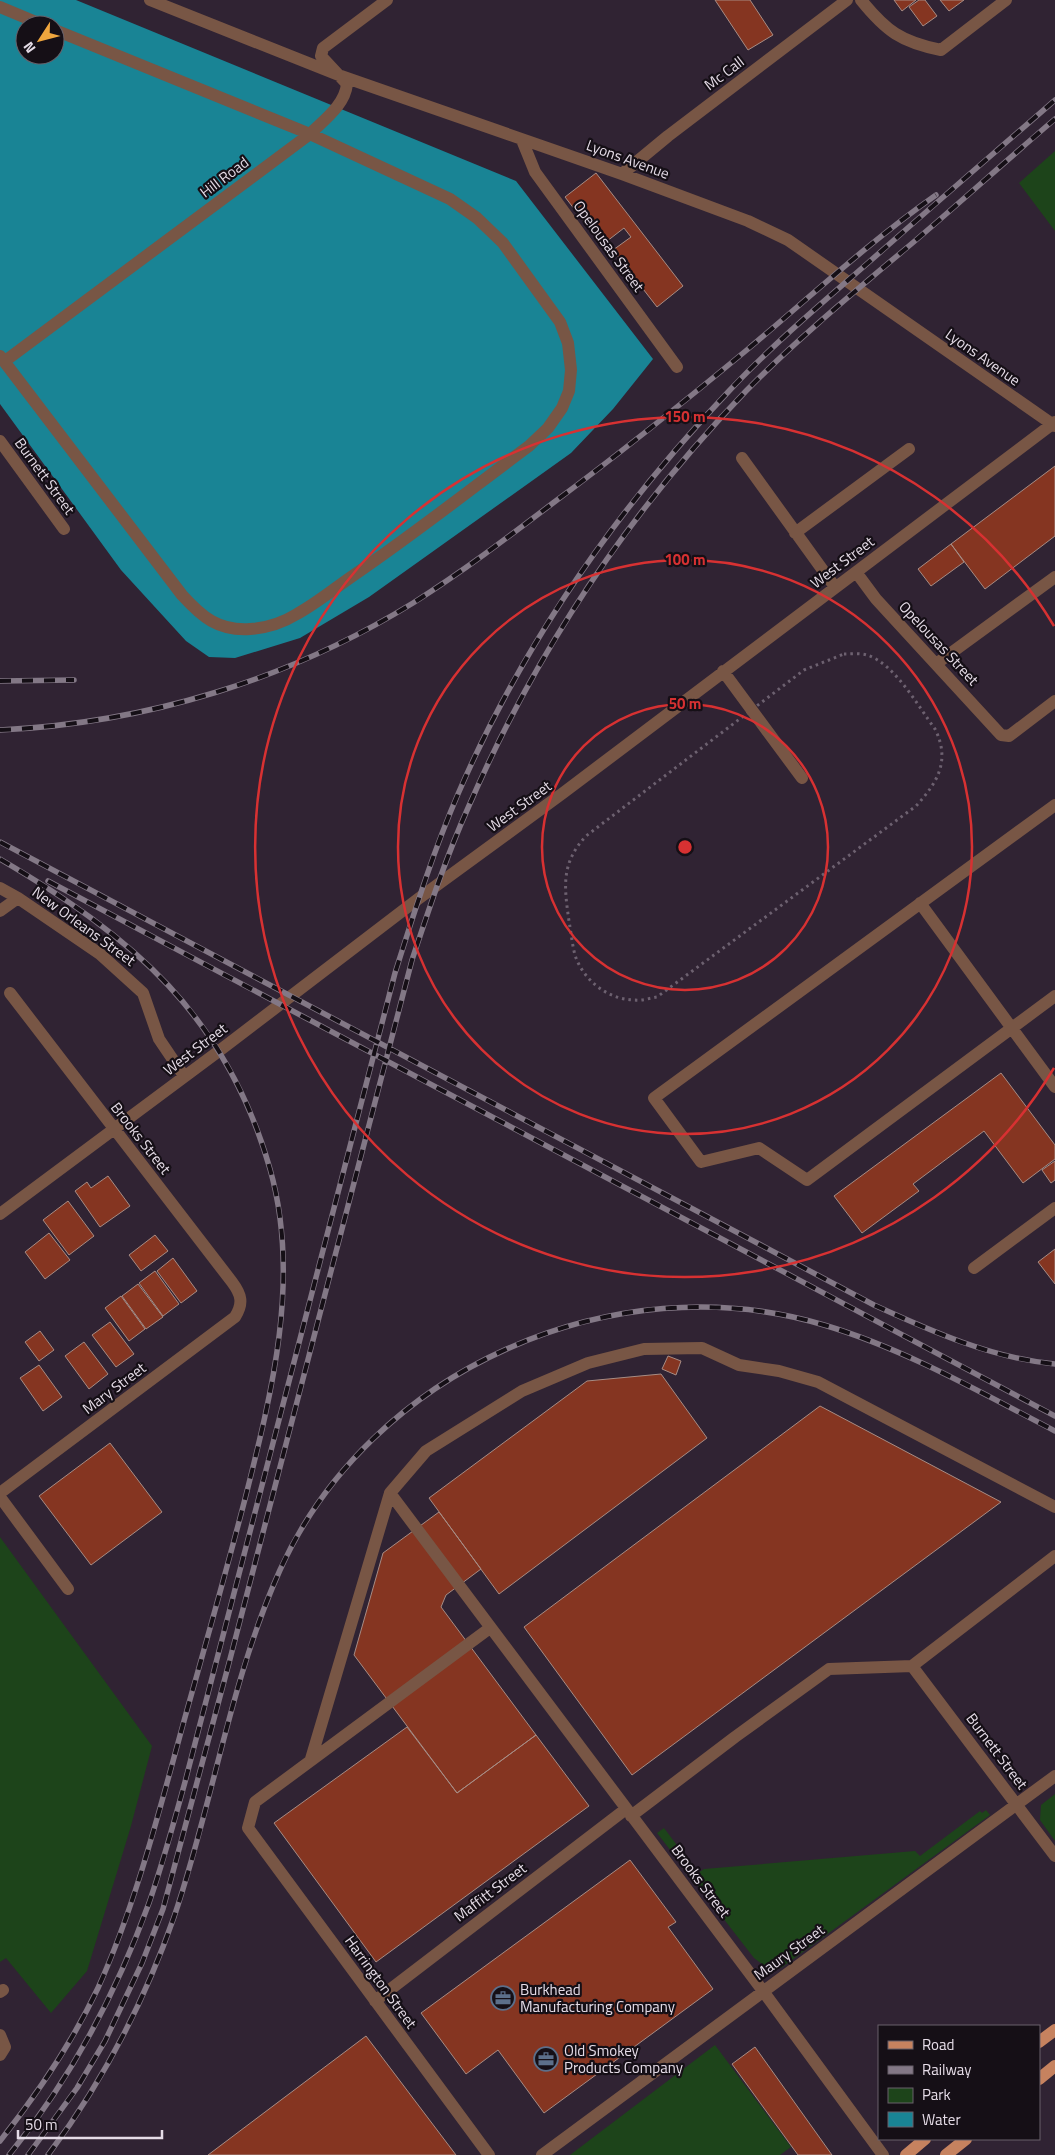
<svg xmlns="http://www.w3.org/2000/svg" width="1055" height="2155" viewBox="0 0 1055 2155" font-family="'Titillium Web',sans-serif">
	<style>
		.green { fill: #1d441a }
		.water { fill: #198495; fill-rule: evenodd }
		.building { fill: #853521; stroke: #a78c84 }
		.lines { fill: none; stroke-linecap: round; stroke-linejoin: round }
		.path { stroke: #6d6170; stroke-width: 3; stroke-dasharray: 2.5 4; stroke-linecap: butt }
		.minor { stroke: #785645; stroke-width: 12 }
		.major { stroke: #c6825f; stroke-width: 12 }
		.rail-casing { stroke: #837886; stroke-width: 5.5 }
		.rail { stroke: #150f16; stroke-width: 4; stroke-dasharray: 11; stroke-linecap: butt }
		.ring { fill: none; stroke: #d73132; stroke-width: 2.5 }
		.labels { text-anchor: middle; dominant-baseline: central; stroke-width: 4.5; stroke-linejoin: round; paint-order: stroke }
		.street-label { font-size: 15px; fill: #e5dce7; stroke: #150f16 }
		.poi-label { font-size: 15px; fill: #e5dce7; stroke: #150f16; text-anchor: start }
		.centre { fill: #d73132; stroke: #150f16; stroke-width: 2.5 }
		.ring-label { font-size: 15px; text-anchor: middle; font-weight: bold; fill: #d73132; stroke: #150f16; stroke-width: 4.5; stroke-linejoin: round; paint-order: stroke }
	</style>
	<rect width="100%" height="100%" fill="#302333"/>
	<path class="green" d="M1055,151V231L1019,183Z
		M0,1537L152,1746L131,1826L87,1971L51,2013L6,1958L0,1962Z
		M1055,1794V1841L1040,1820L1041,1805Z
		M986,1810L990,1815L781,1968L766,1967L754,1958L657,1833L664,1828L698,1873L704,1869L915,1851L920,1856L980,1811L982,1813Z
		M715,2045L791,2147L780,2155H570Z"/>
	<path class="water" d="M0,0H76L516,181L653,359L613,409L571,453L369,597L300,638L235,658L209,657L186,641L121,570L0,404ZM25,25H55V55H25Z"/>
	<path class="building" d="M715,0H750L773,35L748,50Z
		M894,0H916L902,11Z
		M919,0H925L937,16L923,26L909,7Z
		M940,0H964L949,11Z
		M596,173L683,286L657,307L613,250L631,237L624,228L602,245L565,197Z
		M1055,466V536L985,589L951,544Z
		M951,544L964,562L931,586L918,569Z
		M1001,1073L1055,1145V1159L1023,1183L984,1131L913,1184L919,1191L862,1233L834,1196Z
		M1055,1161V1180L1051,1183L1042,1170Z
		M108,1176L130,1206L100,1227L75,1191L87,1182L91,1188Z
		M68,1201L94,1236L69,1255L43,1220Z
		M49,1233L70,1260L45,1279L25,1252Z
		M155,1235L168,1251L141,1271L129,1255Z
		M1055,1249V1284L1038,1262Z
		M173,1258L197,1291L181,1303L157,1271Z
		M155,1271L179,1304L163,1316L139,1283Z
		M138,1284L163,1317L146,1329L122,1296Z
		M121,1296L145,1329L129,1341L105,1308Z
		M110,1322L134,1354L116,1367L92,1335Z
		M40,1331L54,1350L39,1361L25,1342Z
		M84,1342L108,1374L89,1389L65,1356Z
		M668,1356L681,1361L676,1375L662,1369Z
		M39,1365L62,1397L43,1411L20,1378Z
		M661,1374L707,1438L499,1594L429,1498L587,1381Z
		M820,1406L1001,1502L632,1775L524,1627Z
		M110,1443L162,1512L91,1565L39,1496Z
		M439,1512L481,1569L446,1595L441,1607L536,1735L457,1793L354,1655L383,1553Z
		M407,1727L457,1793L536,1735L589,1806L376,1962L274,1823Z
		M630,1860L676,1922L668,1927L713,1989L544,2113L498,2050L466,2074L421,2013Z
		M366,2036L456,2155H208Z
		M755,2047L832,2155H798L732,2064Z"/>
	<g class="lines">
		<path class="path" d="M844,654C851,654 860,653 867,655C895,664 918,706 935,729C951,761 937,783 916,806L657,997C650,998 642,1001 635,1000C608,1000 583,980 575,955C572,944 571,932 569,921C564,886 561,863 586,836L804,670Z"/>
		<path class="minor" d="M150,0L341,76L622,174L748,221L788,240L1055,426
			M861,0C886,31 901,42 941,50L1006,0
			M0,7L43,25
			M522,140L535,172L677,367
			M622,174L668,136L847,0
			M0,356L182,595C202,617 218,631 250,629C266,628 284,622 297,614C317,603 335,588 354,575C414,534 471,489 529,446L548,428L562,408L569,391L571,370L568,343L560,322L503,243L477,218L450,199L310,134L55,30
			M5,361L310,134C324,120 345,105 347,84L321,56L323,48L387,0
			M0,441L64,529
			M742,458L835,587
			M795,533L909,449
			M856,572L876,599L1001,735L1009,736L1055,701
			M936,664L1055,577
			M723,671L802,778
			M1055,805L654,1098L701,1162L759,1148L807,1180L1055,996
			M0,888L18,898L100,954L143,993L159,1039L184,1076
			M920,903L1055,1087
			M0,911L18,898
			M0,1214L219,1051L418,899L563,793L1055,422
			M974,1268L1055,1208
			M0,1493L235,1317C244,1303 241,1294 232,1282L10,993
			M0,1497L68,1589
			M912,1666L1055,1856
			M311,1759L390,1493
			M631,1816L735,1737L829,1669L912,1666L1055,1556
			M0,1992L3,1990
			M375,2001L626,1809
			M0,2035L5,2047L0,2055
			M489,2155L248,1828L255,1802L490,1628
			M542,2155L1055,1776
			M883,2155L763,1991L390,1493L426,1451L522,1391L588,1363L644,1349L702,1348L739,1365L779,1371L818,1382L1055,1507"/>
		<path class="major" d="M1039,2042L1055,2030
			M1039,2079L1055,2066
			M906,2155L925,2139
			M946,2155L966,2139"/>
		<g class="rail-casing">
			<path id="rail" d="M0,681L74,680
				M0,730C146,723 288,680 413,603C462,572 507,538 553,503C619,454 684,402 748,349C810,297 869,242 936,195
				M0,842L874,1305C931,1331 991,1358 1055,1364
				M0,859C133,937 226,1015 270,1169C301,1278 272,1392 245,1499C227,1568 208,1636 189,1703C162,1799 139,1897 98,1988C72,2043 38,2093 0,2141
				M48,881L1055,1416
				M9,2155C70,2080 116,1994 149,1903C163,1863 174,1822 185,1782L395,973C414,913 433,852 458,794C523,643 616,510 729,391C772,345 821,304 869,262C930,208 993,154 1055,100
				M28,2155L77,2088L105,2041L142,1963L163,1909L229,1663L412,960C429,909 446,857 468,808C535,653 629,512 746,391C799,337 858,289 916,240C963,200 1008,159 1055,119
				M48,2155C102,2083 144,2003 174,1917C213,1803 230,1681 280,1570C370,1370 614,1262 824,1325C905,1349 980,1392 1055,1431"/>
		</g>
		<use href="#rail" class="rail"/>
	</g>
	<g class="ring">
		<circle cx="685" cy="847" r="143"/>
		<circle cx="685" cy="847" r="287"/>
		<path d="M1054 1068A430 430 0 1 1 1054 626"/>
	</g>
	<defs>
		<g id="office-ring" transform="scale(1.25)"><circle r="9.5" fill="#150f16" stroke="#5c6f8a" stroke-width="1.5"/><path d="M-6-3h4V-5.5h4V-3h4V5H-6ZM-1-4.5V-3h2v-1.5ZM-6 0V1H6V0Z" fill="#5c6f8a"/></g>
	</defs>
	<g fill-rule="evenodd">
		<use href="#office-ring" x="503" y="1998"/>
		<use href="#office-ring" x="546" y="2059"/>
	</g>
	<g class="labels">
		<g class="street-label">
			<text transform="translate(724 73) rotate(-37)">Mc Call</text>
			<text transform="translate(628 159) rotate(20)">Lyons Avenue</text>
			<text transform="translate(224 177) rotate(-37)">Hill Road</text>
			<text transform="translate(609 246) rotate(54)">Opelousas Street</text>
			<text transform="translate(983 357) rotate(35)">Lyons Avenue</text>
			<text transform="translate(45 476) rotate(54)">Burnett Street</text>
			<text transform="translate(842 562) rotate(-37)">West Street</text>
			<text transform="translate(939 643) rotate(47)">Opelousas Street</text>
			<text transform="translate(519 806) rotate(-36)">West Street</text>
			<text transform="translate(84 926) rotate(36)">New Orleans Street</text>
			<text transform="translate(195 1049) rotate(-37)">West Street</text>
			<text transform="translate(141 1138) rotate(52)">Brooks Street</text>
			<text transform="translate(114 1388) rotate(-37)">Mary Street</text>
			<text transform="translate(997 1751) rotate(53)">Burnett Street</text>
			<text transform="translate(701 1881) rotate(53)">Brooks Street</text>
			<text transform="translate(490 1892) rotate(-37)">Maffitt Street</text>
			<text transform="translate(789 1952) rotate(-36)">Maury Street</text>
			<text transform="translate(381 1982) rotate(54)">Harrington Street</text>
		</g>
		<g class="poi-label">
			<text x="520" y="1989">Burkhead<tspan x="520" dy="17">Manufacturing Company</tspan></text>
			<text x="564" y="2050">Old Smokey<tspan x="564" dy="17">Products Company</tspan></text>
		</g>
	</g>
	<circle cx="685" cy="847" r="8" class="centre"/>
	<g class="ring-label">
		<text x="685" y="422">150 m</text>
		<text x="685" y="565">100 m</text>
		<text x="685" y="709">50 m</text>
	</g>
	<rect x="878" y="2025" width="162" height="115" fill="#150f16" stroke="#68616a"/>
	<rect x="888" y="2041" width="25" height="8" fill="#c6825f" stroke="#68616a"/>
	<text x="922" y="2050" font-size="15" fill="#e5dce7">Road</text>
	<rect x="888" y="2066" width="25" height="8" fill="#837886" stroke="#68616a"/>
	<text x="922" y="2075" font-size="15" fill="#e5dce7">Railway</text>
	<rect x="888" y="2088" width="25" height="15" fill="#1d441a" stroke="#68616a"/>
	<text x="922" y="2100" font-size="15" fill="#e5dce7">Park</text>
	<rect x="888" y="2112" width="25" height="15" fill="#198495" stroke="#68616a"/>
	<text x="922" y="2125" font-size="15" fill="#e5dce7">Water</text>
	<g transform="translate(40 40) rotate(234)"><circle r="24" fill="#150f16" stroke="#68616a"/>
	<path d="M0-4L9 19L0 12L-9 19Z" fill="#f0a63e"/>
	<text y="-8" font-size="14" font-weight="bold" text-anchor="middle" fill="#e5dce7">N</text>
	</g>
	<path d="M18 2130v8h144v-8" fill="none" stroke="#e5dce7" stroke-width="2.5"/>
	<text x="25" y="2130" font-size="15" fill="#e5dce7" stroke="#150f16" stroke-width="4" paint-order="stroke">50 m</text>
</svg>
